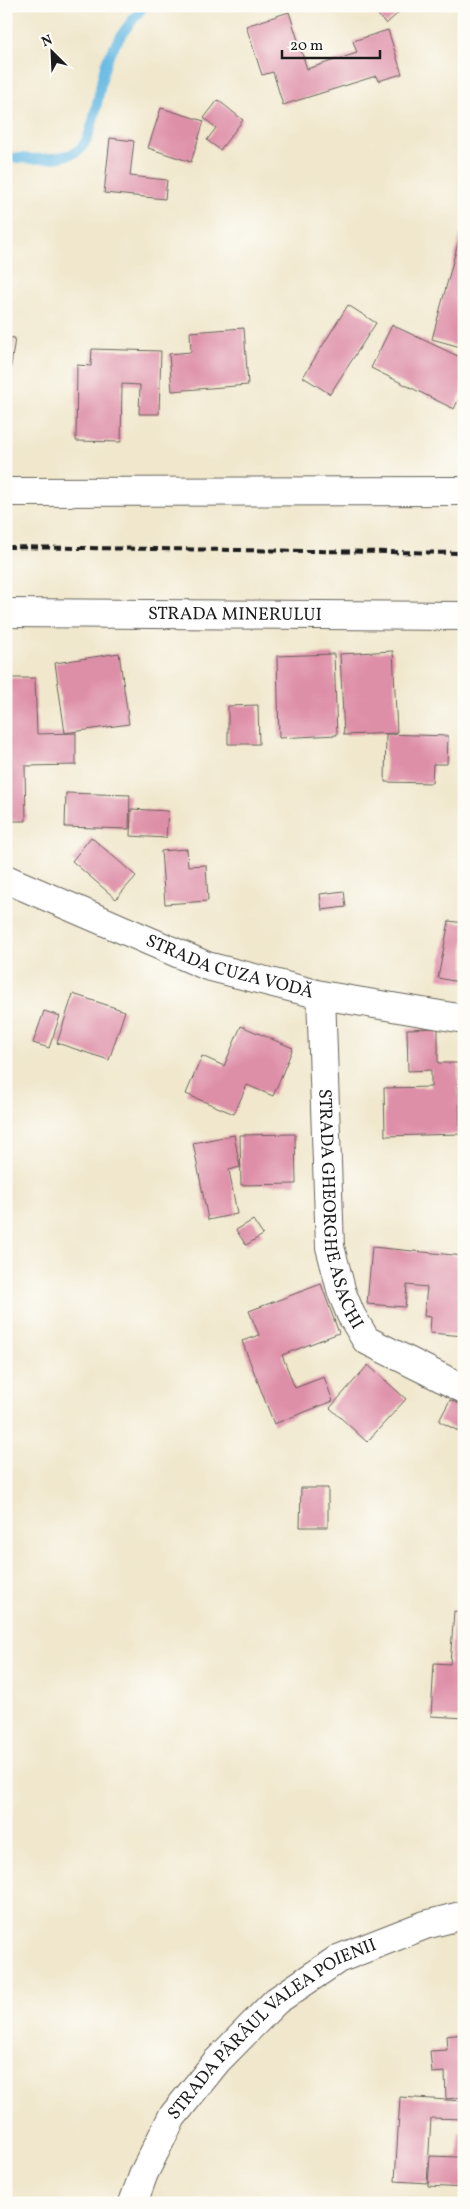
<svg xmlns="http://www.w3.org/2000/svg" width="470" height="2209" viewBox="0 0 470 2209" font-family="Vollkorn,serif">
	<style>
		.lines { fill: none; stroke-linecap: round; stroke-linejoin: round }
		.stream { stroke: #68bae3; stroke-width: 10 }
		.building { fill: #de8fa8 }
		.street-casing { stroke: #66635a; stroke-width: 30 }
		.secondary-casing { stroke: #66635a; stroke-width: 30 }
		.primary-casing { stroke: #66635a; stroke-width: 30 }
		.street { stroke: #fff; stroke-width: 28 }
		.secondary { stroke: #fff; stroke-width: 28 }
		.primary { stroke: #fff; stroke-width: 28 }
		.rail { stroke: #1c1c1c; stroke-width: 4; stroke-dasharray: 8 4; stroke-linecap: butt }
		.labels { text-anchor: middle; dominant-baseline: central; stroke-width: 4; stroke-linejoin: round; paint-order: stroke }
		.street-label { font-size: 18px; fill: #1c1c1c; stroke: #fdfcf7 }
	</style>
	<rect width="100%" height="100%" fill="#fdfcf7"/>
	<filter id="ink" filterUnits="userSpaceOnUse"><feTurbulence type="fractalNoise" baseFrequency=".02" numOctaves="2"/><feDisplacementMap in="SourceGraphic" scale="10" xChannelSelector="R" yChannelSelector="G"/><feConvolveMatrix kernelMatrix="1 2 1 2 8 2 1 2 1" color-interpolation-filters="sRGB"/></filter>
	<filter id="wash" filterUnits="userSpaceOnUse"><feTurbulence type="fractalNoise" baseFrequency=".0096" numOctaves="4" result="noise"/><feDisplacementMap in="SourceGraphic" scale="20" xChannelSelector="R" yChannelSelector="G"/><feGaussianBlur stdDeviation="1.12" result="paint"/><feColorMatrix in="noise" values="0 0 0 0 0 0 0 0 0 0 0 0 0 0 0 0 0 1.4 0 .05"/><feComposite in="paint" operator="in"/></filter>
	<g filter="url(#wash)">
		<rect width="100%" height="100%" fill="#f0e7cc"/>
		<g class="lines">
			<path class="stream" d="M6,157C25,159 66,162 81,148C95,134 99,83 106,63C114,42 130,23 144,6"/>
		</g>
		<g id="blocks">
			<path class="building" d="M370,6H406L386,24Z
				M289,12L307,69L357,53L353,41L388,30L402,74L378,81L376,76L283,105L273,72L262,75L246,26Z
				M218,100L243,120L220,150L207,140L216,128L204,118Z
				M161,108L204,121L191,162L148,148Z
				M110,138L134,141L130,176L167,180L165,199L104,193Z
				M461,232L464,233V348L432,339Z
				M348,305L376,323L330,394L303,377Z
				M392,325L464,359V388L454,409L371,368Z
				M244,328L248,385L172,391L169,354L191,352L190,332Z
				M6,337L15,338L10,373L6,372Z
				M92,349L161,351L159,414H139L140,385L122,384L121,442L76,441L77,365L91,366Z
				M393,651L397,733L344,735L340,654Z
				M119,653L129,724L65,733L55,663Z
				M334,654L337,735L279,738L277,656Z
				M6,678H35L37,734L76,733V765L25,766L26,821H7Z
				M258,705L259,744H228V706Z
				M386,734L448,736L447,764H433L432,783L385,782Z
				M66,793L130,795L129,829L65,827Z
				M131,809L168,811L166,838L130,836Z
				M91,837L136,876L116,899L72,861Z
				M187,849L188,866L206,865L208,901L165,904L161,851Z
				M344,891L346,907L322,910L320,894Z
				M449,921L464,923V983L438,978Z
				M73,994L125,1011L109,1060L57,1043Z
				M44,1011L60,1016L49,1048L33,1043Z
				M241,1026L293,1048L273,1096L247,1085L234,1114L186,1094L202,1056L224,1066Z
				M438,1028V1063H458L460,1134L385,1136L384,1088L431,1087V1070L408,1071L407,1029Z
				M295,1134L296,1184L241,1185L240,1135Z
				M234,1135L240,1167L229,1170L237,1214L208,1220L193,1143Z
				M253,1220L263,1235L246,1245L236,1230Z
				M372,1247L464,1256V1336L430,1333L431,1317L424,1316L427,1287L407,1285L405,1307L367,1304Z
				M321,1284L339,1333L282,1355L295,1388L324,1377L333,1401L274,1424L242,1341L259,1335L249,1311Z
				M368,1365L406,1399L367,1442L330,1408Z
				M450,1400L464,1406V1434L439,1421Z
				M301,1488H328V1527H300Z
				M454,1611L464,1612V1718L431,1716L434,1663L450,1664Z
				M464,2034V2097L446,2099L445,2072L432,2073L430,2051L447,2050L446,2036Z
				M400,2097L464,2101V2119L431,2118L427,2183L395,2181Z
				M459,2133H464V2188L428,2186L430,2156L458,2157Z"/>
		</g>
	</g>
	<g filter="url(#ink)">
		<use href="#blocks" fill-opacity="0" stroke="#66635a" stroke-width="1"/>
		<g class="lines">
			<g class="street-casing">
				<g id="street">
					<path d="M6,492L464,491"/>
					<path id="s1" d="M321,995L330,1247L342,1293L351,1315L366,1340L464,1389"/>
					<path id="s2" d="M133,2203L144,2173L172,2117L217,2061L276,2001L338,1959L425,1925L464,1915"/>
				</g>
			</g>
			<g class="secondary-casing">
				<g id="secondary">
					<path id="s3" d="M6,879L207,966L321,995L464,1019"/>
				</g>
			</g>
			<g class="primary-casing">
				<g id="primary">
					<path id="s4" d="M6,613L464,616"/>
				</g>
			</g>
			<use href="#street" class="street"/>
			<use href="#secondary" class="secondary"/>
			<use href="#primary" class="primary"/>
			<path class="rail" d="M6,547L464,553"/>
		</g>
	</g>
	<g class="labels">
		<g class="street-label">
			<text stroke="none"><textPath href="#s4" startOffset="229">STRADA MINERULUI</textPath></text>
			<text stroke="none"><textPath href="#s3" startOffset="241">STRADA CUZA VODĂ</textPath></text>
			<text stroke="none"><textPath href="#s1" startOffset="216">STRADA GHEORGHE ASACHI</textPath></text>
			<text stroke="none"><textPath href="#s2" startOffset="230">STRADA PÂRÂUL VALEA POIENII</textPath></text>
		</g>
	</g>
	<rect width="470" height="2209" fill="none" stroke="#fdfcf7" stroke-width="25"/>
	<g transform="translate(52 52) rotate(336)" stroke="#fdfcf7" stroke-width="4" paint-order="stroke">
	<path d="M0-4L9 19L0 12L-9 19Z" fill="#1c1c1c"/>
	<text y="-8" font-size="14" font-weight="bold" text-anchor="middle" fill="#1c1c1c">N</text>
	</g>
	<path d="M282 50v8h98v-8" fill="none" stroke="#1c1c1c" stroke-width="2.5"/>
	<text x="290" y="50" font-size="15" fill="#1c1c1c" stroke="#fdfcf7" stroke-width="4" paint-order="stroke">20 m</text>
</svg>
